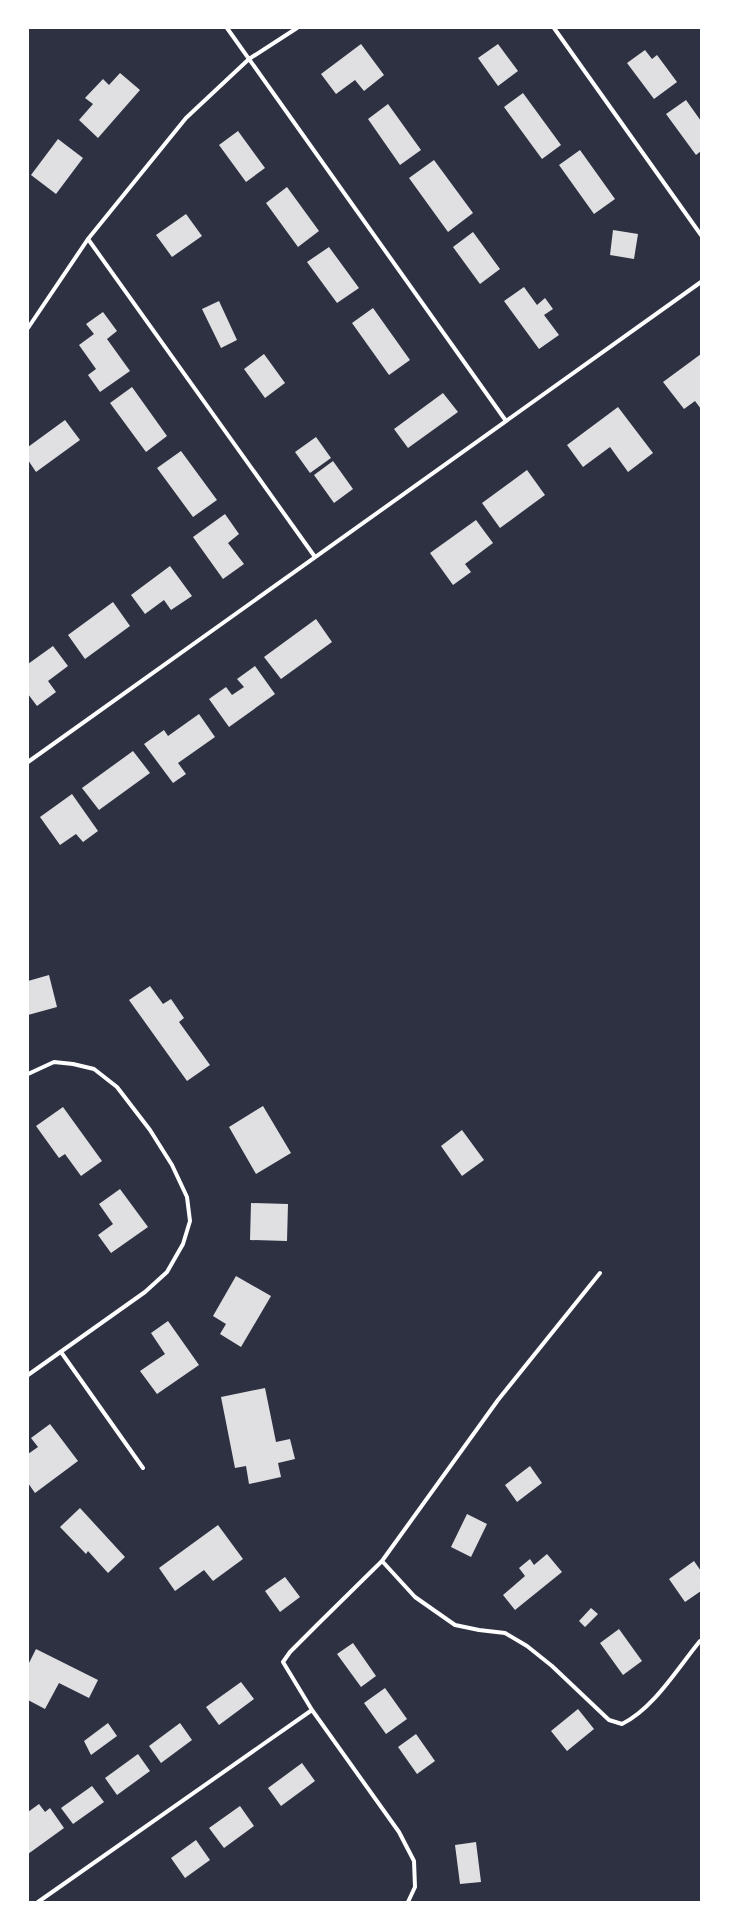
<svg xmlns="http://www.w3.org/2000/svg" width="729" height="1930" viewBox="0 0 729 1930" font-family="Lato,sans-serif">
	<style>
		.building { fill: #e0e0e3 }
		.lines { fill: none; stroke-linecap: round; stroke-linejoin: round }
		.minor { stroke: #fff; stroke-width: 4 }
	</style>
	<rect width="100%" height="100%" fill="#2d3142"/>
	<path class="building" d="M361,44L384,75L364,91L355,80L336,94L321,74Z
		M498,44L518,71L498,86L478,58Z
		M645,50L652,59L657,55L677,82L654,99L627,63Z
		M120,73L140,90L98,138L79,120L93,104L85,98L103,79L109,85Z
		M523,93L561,145L542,159L504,107Z
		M686,100L701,121V151L696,155L666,114Z
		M388,104L421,150L400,165L368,119Z
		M238,131L265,168L246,182L219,145Z
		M58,139L83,158L56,194L31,175Z
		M580,150L615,199L594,214L559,165Z
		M434,160L473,213L448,232L409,178Z
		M287,187L319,231L298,247L266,203Z
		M186,214L202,236L172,257L156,235Z
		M613,230L638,234L634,259L610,255Z
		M473,232L500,269L480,284L453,247Z
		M329,247L359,288L337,303L307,262Z
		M524,287L537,305L545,298L553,309L544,315L559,335L539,349L504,301Z
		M219,301L237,340L221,348L202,309Z
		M373,308L410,360L389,375L352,323Z
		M103,312L117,331L107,339L130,371L100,392L88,375L96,369L79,345L94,334L86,324Z
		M264,354L285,383L265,398L244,369Z
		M701,354V409L695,401L684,409L663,382Z
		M132,387L167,436L146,452L110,403Z
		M443,393L458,412L408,448L394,429Z
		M618,407L653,453L628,472L610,447L583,467L567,445Z
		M65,420L80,440L36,472L28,460V447Z
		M316,437L331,458L310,473L295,452Z
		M181,451L217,500L193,517L157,468Z
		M333,461L353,489L334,503L314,475Z
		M527,470L545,495L500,528L482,503Z
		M225,514L239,534L228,543L244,564L223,579L193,537Z
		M476,520L493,543L465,564L471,572L453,585L430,553Z
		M170,566L192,596L171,610L164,600L145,614L131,595Z
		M113,602L130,626L85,659L68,635Z
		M316,619L332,642L281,679L264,657Z
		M53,646L68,666L48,681L56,692L37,706L28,694V664Z
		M255,666L275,694L229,727L209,699L226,687L232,695L244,687L237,679Z
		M199,714L215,737L178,763L186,774L173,783L144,744L164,730L168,736Z
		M133,751L150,773L99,810L82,788Z
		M72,794L98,831L83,842L76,834L60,845L40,817Z
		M49,975L57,1007L28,1015V981Z
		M150,986L163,1004L171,999L184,1018L179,1022L210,1065L187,1081L129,1000Z
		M263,1106L291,1153L256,1174L229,1127Z
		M63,1107L102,1161L81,1176L65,1154L59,1158L36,1126Z
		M462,1130L484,1160L462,1176L441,1146Z
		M120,1189L148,1227L111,1253L98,1235L113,1224L99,1204Z
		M251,1203L288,1204L287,1241L250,1240Z
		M236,1276L271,1296L241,1347L220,1334L226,1324L213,1316Z
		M168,1321L199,1365L157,1394L140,1371L165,1354L151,1333Z
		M265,1388L276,1442L290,1439L295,1459L278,1463L281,1477L249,1484L246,1466L235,1468L221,1397Z
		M50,1424L78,1461L35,1493L28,1483V1454L38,1447L31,1438Z
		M530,1466L542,1483L517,1502L505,1485Z
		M80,1508L125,1557L108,1573L88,1551L86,1554L60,1527Z
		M467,1514L487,1524L471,1557L451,1547Z
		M218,1525L243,1559L213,1581L204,1570L175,1591L159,1568Z
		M547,1554L562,1572L515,1610L503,1595L525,1576L519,1568L530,1559L534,1565Z
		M694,1561L701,1571V1591L685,1602L669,1579Z
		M285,1577L300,1597L280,1612L265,1591Z
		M591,1608L598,1614L585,1627L579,1621Z
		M619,1629L642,1661L623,1675L600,1643Z
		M353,1643L376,1676L361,1687L337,1654Z
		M36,1649L98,1680L89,1698L59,1683L45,1709L28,1700V1665Z
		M241,1682L254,1699L219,1725L206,1707Z
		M385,1688L407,1719L386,1734L364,1703Z
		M578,1709L594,1729L567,1751L551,1731Z
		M108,1723L117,1736L91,1755L84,1741Z
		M180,1723L192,1740L161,1763L149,1746Z
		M416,1734L435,1761L417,1774L398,1747Z
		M138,1754L150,1771L117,1795L105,1778Z
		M302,1763L315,1781L281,1806L268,1788Z
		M92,1786L104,1802L73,1824L61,1808Z
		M39,1804L45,1812L50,1808L64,1828L28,1854V1812Z
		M240,1806L254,1826L224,1848L209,1828Z
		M196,1840L210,1860L185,1878L171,1858Z
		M476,1842L481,1882L460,1884L455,1845Z"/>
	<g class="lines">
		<path class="minor" d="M227,28L506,421
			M554,28L701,235
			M88,239L315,557
			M28,328L88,239L186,118L249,59L297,28
			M28,762L701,282
			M28,1074L54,1062L73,1064L94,1069L117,1087L150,1130L172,1165L187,1197L190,1221L183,1244L167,1272L145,1292L28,1375
			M61,1352L143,1468
			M382,1561L415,1597L455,1625L479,1630L505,1633L527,1646L552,1666L609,1720L622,1724C654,1708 677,1669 700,1641
			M38,1902L312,1710
			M408,1902L415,1887L414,1861L399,1832L312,1710L283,1662L290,1652L318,1624L382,1561L498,1400L600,1273"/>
	</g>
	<rect width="729" height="1930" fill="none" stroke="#ffffff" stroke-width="58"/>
</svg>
